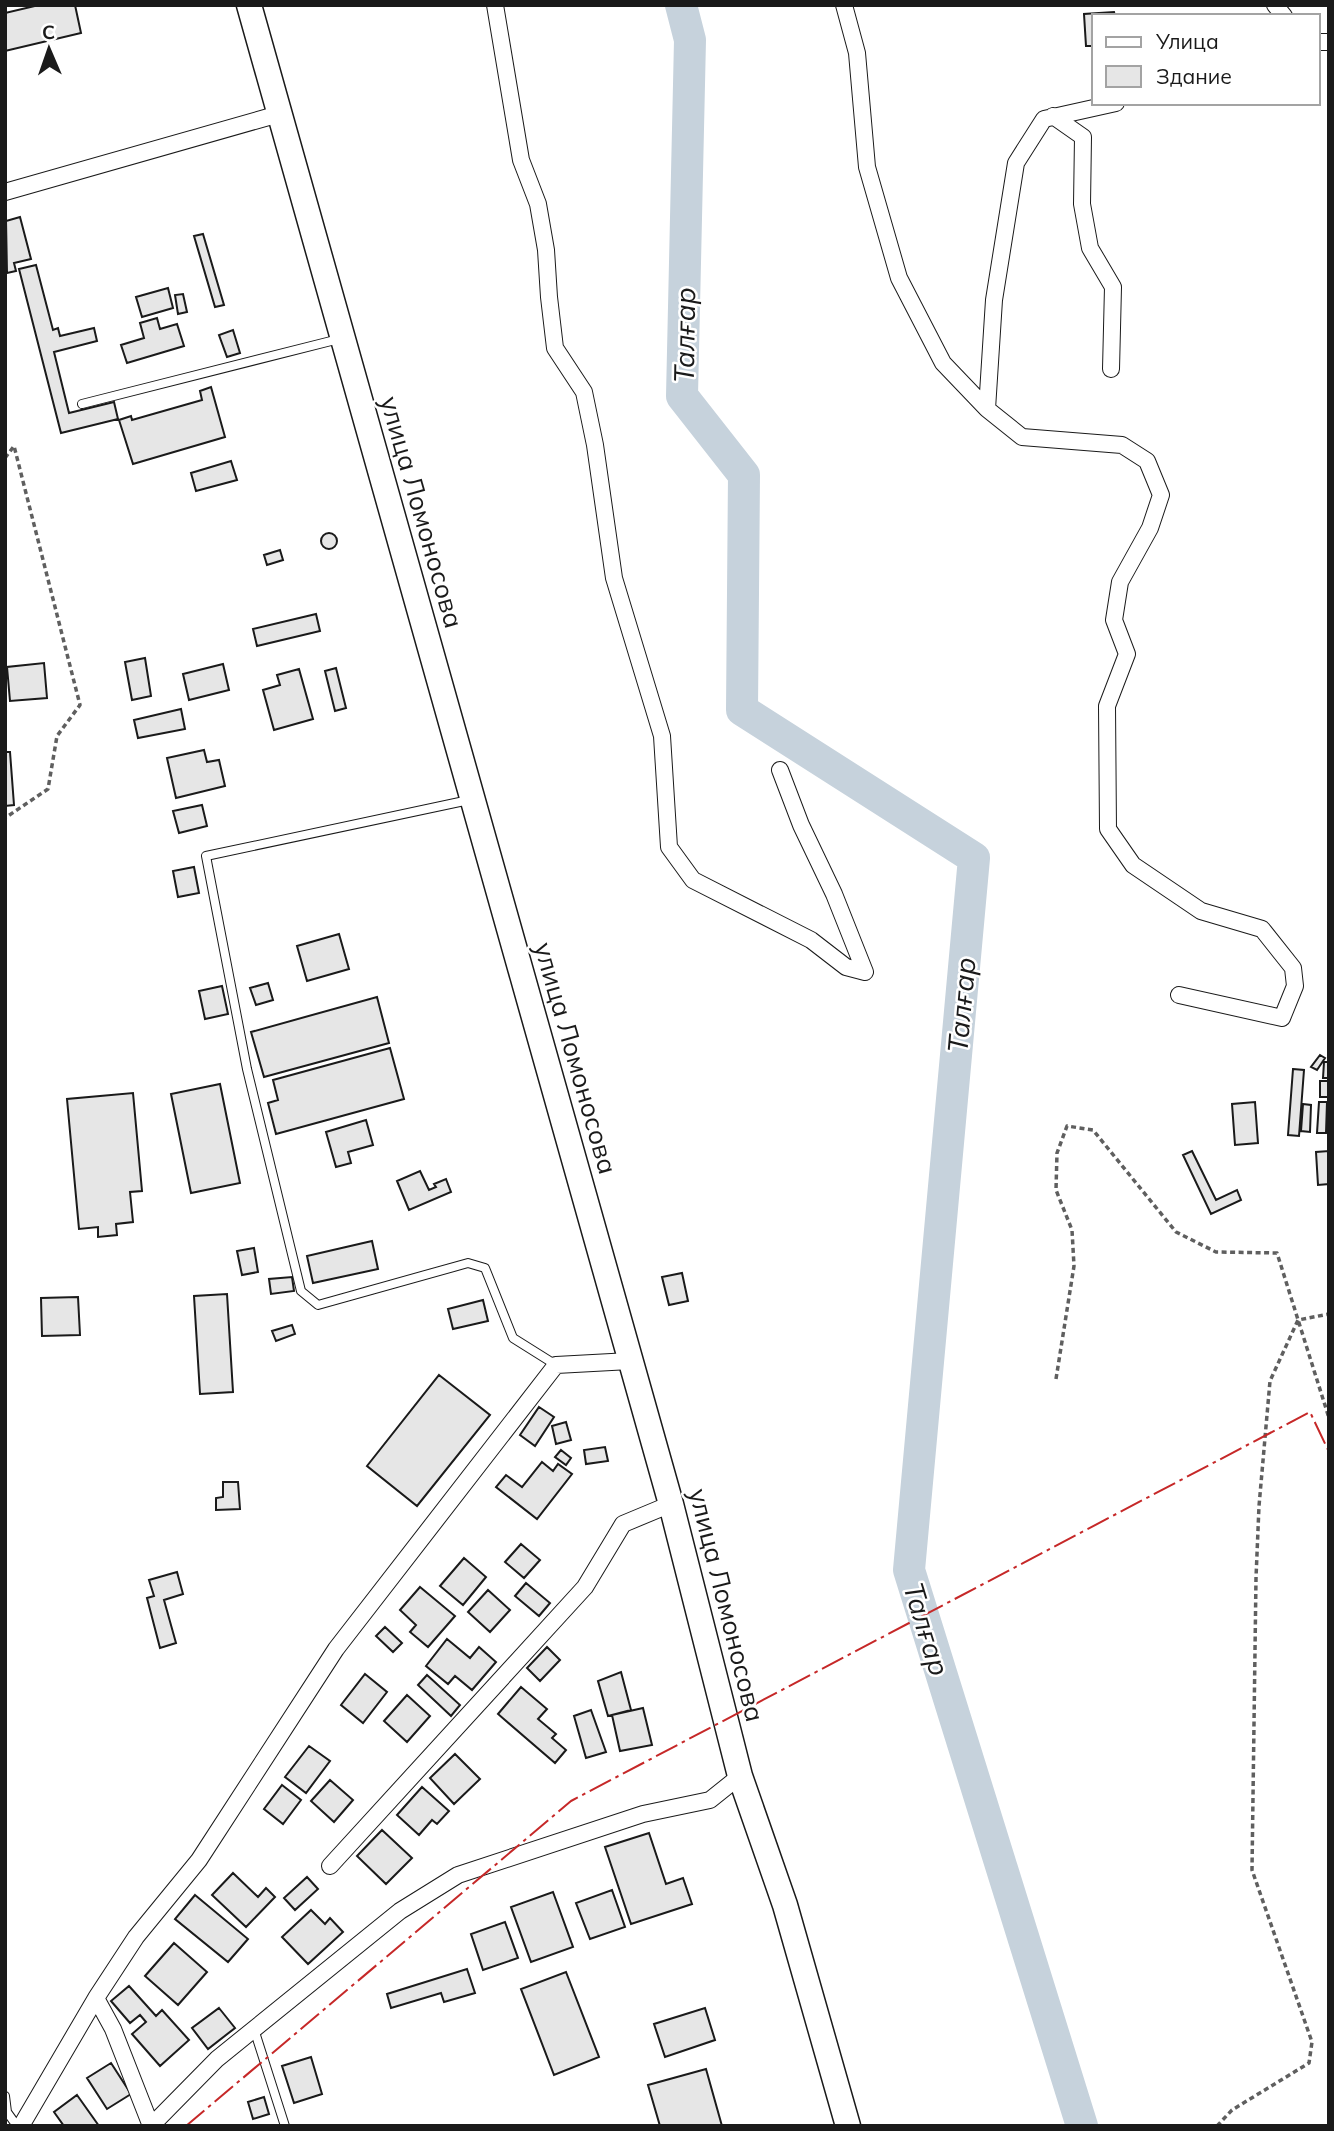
<svg xmlns="http://www.w3.org/2000/svg" width="1334" height="2131" viewBox="0 0 1334 2131" font-family="Mulish,sans-serif">
	<style>
		.lines { fill: none; stroke-linecap: round; stroke-linejoin: round }
		.river { stroke: #c6d2dc; stroke-width: 32 }
		.building { fill: #e6e6e6; stroke: #1a1a1a; stroke-width: 2 }
		.lane-casing { stroke: #1a1a1a; stroke-width: 10 }
		.street-casing { stroke: #1a1a1a; stroke-width: 18 }
		.primary-casing { stroke: #1a1a1a; stroke-width: 27 }
		.path { stroke: #5f5f5f; stroke-width: 3.5; stroke-dasharray: 5 3.5; stroke-linecap: butt }
		.lane { stroke: #fff; stroke-width: 8 }
		.street { stroke: #fff; stroke-width: 16 }
		.primary { stroke: #fff; stroke-width: 24 }
		.power { stroke: #c62828; stroke-width: 2; stroke-dasharray: 24 5 3.5 5; stroke-linecap: butt }
		.labels { text-anchor: middle; dominant-baseline: central; stroke-width: 5; stroke-linejoin: round; paint-order: stroke }
		.street-label { font-size: 26px; fill: #1a1a1a; stroke: #fff }
		.water-label { font-size: 28px; font-style: italic; fill: #1a1a1a; stroke: #fff }
	</style>
	<rect width="100%" height="100%" fill="#fff"/>
	<g class="lines">
		<path class="river" d="M681,5L690,40L682,396L744,475L742,710L974,858L909,1570L1082,2126"/>
	</g>
	<path class="building" d="M39,5H75L81,33L5,51V13Z
		M1114,12L1115,16H1094V46H1086L1084,14Z
		M20,217L31,259L14,263L16,271L7,273L6,221Z
		M203,234L224,305L215,307L194,236Z
		M36,265L53,330L58,328L60,336L94,328L97,341L54,352L69,413L114,402L118,419L61,433L19,269Z
		M168,288L173,308L142,317L136,297Z
		M183,294L187,312L178,314L175,295Z
		M157,318L160,329L177,324L184,346L127,363L121,345L144,338L140,323Z
		M233,330L240,353L227,357L219,335Z
		M211,387L225,437L133,464L119,420L131,416L132,420L202,400L200,391Z
		M231,461L237,480L196,491L191,473Z
		M321 541a8 8 0 1 1 16 0a8 8 0 1 1-16 0Z
		M280,550L283,560L267,565L264,555Z
		M316,614L320,631L257,646L253,629Z
		M145,658L151,696L132,700L125,662Z
		M44,663L47,698L10,701L7,667Z
		M223,664L229,690L189,700L183,674Z
		M336,668L346,708L335,711L325,671Z
		M299,669L313,719L274,730L263,690L280,685L277,675Z
		M181,709L185,729L138,738L134,720Z
		M204,750L207,762L219,760L225,786L176,798L167,758Z
		M5,752H10L14,805L5,806Z
		M202,805L207,826L179,833L173,811Z
		M194,867L199,893L178,897L173,871Z
		M339,934L349,969L307,981L297,946Z
		M268,983L273,1000L256,1005L250,988Z
		M222,986L228,1014L205,1019L199,991Z
		M377,997L389,1043L264,1077L251,1032Z
		M390,1048L404,1099L276,1134L268,1103L278,1100L273,1080Z
		M1320,1055L1325,1058L1317,1070L1311,1067Z
		M1324,1062H1329V1078H1323Z
		M1293,1069L1304,1070L1299,1136L1288,1135Z
		M1320,1081H1329V1097H1320Z
		M220,1084L240,1183L191,1193L171,1094Z
		M133,1093L142,1191L130,1192L133,1222L116,1224L117,1235L98,1237V1227L79,1229L67,1099Z
		M1255,1102L1258,1143L1235,1145L1232,1104Z
		M1319,1102H1327L1326,1133H1317Z
		M1303,1104L1311,1105L1310,1132L1301,1131Z
		M366,1120L373,1145L348,1152L351,1163L336,1167L326,1132Z
		M1192,1151L1216,1200L1237,1190L1241,1200L1211,1214L1183,1155Z
		M1329,1151V1184L1318,1185L1316,1152Z
		M420,1171L429,1190L436,1187L434,1184L446,1179L451,1192L409,1210L397,1181Z
		M372,1241L378,1269L313,1283L307,1256Z
		M254,1248L258,1272L242,1275L237,1251Z
		M682,1273L688,1301L669,1305L662,1277Z
		M292,1277L294,1291L271,1294L269,1279Z
		M227,1294L233,1392L200,1394L194,1296Z
		M78,1297L80,1335L42,1336L41,1298Z
		M483,1300L488,1321L453,1329L448,1309Z
		M292,1325L295,1334L276,1341L272,1331Z
		M439,1375L490,1415L417,1506L367,1466Z
		M539,1407L554,1417L535,1446L520,1435Z
		M566,1422L571,1440L556,1444L552,1426Z
		M605,1447L608,1461L586,1464L584,1450Z
		M561,1450L571,1458L566,1465L555,1457Z
		M542,1462L553,1471L558,1464L572,1474L537,1519L496,1487L506,1475L522,1487Z
		M223,1482H238L240,1509L216,1510V1498L223,1497Z
		M521,1544L540,1560L524,1578L505,1562Z
		M464,1558L486,1577L463,1605L440,1586Z
		M177,1572L183,1594L164,1600L176,1643L160,1648L147,1598L154,1596L149,1580Z
		M526,1583L550,1603L539,1616L515,1596Z
		M420,1587L455,1616L428,1647L410,1632L416,1625L400,1610Z
		M488,1590L510,1610L490,1632L468,1612Z
		M385,1627L402,1643L393,1652L376,1636Z
		M447,1639L470,1658L479,1647L496,1662L472,1690L455,1676L448,1684L426,1666Z
		M547,1647L560,1660L540,1681L527,1668Z
		M621,1672L631,1710L608,1716L598,1681Z
		M365,1674L387,1692L363,1723L341,1705Z
		M427,1675L460,1705L451,1716L418,1685Z
		M521,1687L547,1709L538,1719L556,1734L552,1738L566,1750L555,1763L498,1714Z
		M407,1695L430,1716L407,1742L384,1721Z
		M643,1708L652,1745L620,1751L612,1715Z
		M591,1710L606,1752L586,1758L574,1716Z
		M309,1746L330,1761L306,1793L285,1777Z
		M455,1754L480,1779L454,1804L430,1778Z
		M330,1780L353,1800L334,1822L311,1801Z
		M282,1785L301,1800L283,1824L264,1809Z
		M422,1787L449,1811L437,1824L432,1820L419,1835L397,1815Z
		M382,1830L412,1858L386,1884L357,1856Z
		M649,1833L666,1884L683,1878L692,1904L631,1924L605,1847Z
		M233,1873L258,1897L266,1888L275,1897L246,1927L212,1895Z
		M307,1877L318,1889L295,1910L284,1898Z
		M612,1890L625,1927L590,1939L576,1903Z
		M553,1892L573,1947L531,1962L511,1907Z
		M195,1895L248,1939L228,1962L175,1919Z
		M311,1910L325,1924L330,1918L343,1932L308,1964L282,1937Z
		M505,1922L518,1958L483,1970L471,1934Z
		M174,1943L207,1972L178,2005L145,1976Z
		M467,1969L475,1993L444,2002L441,1993L391,2008L387,1994Z
		M566,1972L599,2057L554,2075L521,1989Z
		M129,1986L156,2016L162,2010L189,2040L160,2066L132,2034L146,2022L140,2015L130,2023L111,2001Z
		M219,2008L235,2028L208,2049L192,2028Z
		M705,2008L715,2040L665,2057L654,2024Z
		M311,2057L322,2094L294,2103L282,2066Z
		M111,2063L131,2094L107,2109L87,2078Z
		M706,2069L722,2126H660L648,2085Z
		M77,2095L99,2126H64L54,2112Z
		M264,2097L269,2114L253,2119L248,2102Z"/>
	<g class="lines">
		<g class="lane-casing">
			<path id="lane" d="M82,404L339,339
				M469,800L206,856L247,1069L301,1291L318,1305L468,1263L485,1268L513,1338L556,1365
				M254,2029L285,2126
				M5,2096L7,2112L17,2126"/>
		</g>
		<g class="street-casing">
			<path id="street" d="M495,5L521,160L538,204L546,250L549,297L555,348L584,392L595,445L614,578L662,736L669,847L693,880L811,940L846,967L865,972L834,894L801,825L780,770
				M844,5L857,53L867,167L899,278L943,363L987,409L994,300L1016,163L1044,119L1116,103
				M1275,5L1284,16
				M1318,42H1329
				M1053,116L1083,137L1082,204L1090,248L1113,287L1111,369
				M5,192L279,114
				M987,409L1022,437L1122,445L1147,461L1161,495L1150,528L1120,582L1114,620L1127,654L1107,706L1108,829L1133,865L1201,911L1262,929L1293,968L1295,986L1282,1018L1179,995
				M330,1866L585,1587L623,1524L671,1504
				M96,1998L113,2029L151,2126L217,2059L400,1911L458,1875L643,1814L710,1800L740,1776
				M21,2126L96,1998L136,1937L199,1860L336,1649L556,1365L630,1361"/>
		</g>
		<g class="primary-casing">
			<path id="primary" d="M249,5L671,1504L740,1776L785,1905L848,2126"/>
		</g>
		<path class="path" d="M5,458L14,446L80,705L57,736L48,789L5,818
			M1056,1379L1074,1266L1072,1230L1056,1190L1057,1153L1067,1126L1093,1130L1176,1232L1216,1252L1277,1253L1329,1418
			M1217,2126L1232,2110L1309,2063L1312,2042L1252,1870L1256,1578L1259,1506L1270,1381L1298,1320L1329,1314"/>
		<use href="#lane" class="lane"/>
		<use href="#street" class="street"/>
		<use href="#primary" class="primary"/>
		<path class="power" d="M186,2126L571,1801L1310,1412L1329,1452"/>
	</g>
	<g class="labels">
		<g class="street-label">
			<text transform="translate(422 512) rotate(74)">улица Ломоносова</text>
			<text transform="translate(576 1058) rotate(74)">улица Ломоносова</text>
			<text transform="translate(727 1605) rotate(76)">улица Ломоносова</text>
		</g>
		<g class="water-label">
			<text transform="translate(684 335) rotate(-89)">Талғар</text>
			<text transform="translate(961 1005) rotate(-85)">Талғар</text>
			<text transform="translate(927 1629) rotate(73)">Талғар</text>
		</g>
	</g>
	<rect width="1334" height="2131" fill="none" stroke="#1a1a1a" stroke-width="14"/>
	<rect x="1092" y="14" width="228" height="91" fill="#ffffff" stroke="#a3a3a3" stroke-width="2"/>
	<rect x="1106" y="37" width="35" height="10" fill="#ffffff" stroke="#a3a3a3" stroke-width="2"/>
	<text x="1156" y="49" font-size="21" fill="#1a1a1a">Улица</text>
	<rect x="1106" y="66" width="35" height="21" fill="#e6e6e6" stroke="#a3a3a3" stroke-width="2"/>
	<text x="1156" y="84" font-size="21" fill="#1a1a1a">Здание</text>
	<g transform="translate(49 49) rotate(358)" stroke="#ffffff" stroke-width="5" paint-order="stroke">
	<path d="M0-5L12 26L0 18L-12 26Z" fill="#1a1a1a"/>
	<text y="-10" font-size="19" font-weight="bold" text-anchor="middle" fill="#1a1a1a">С</text>
	</g>
</svg>
